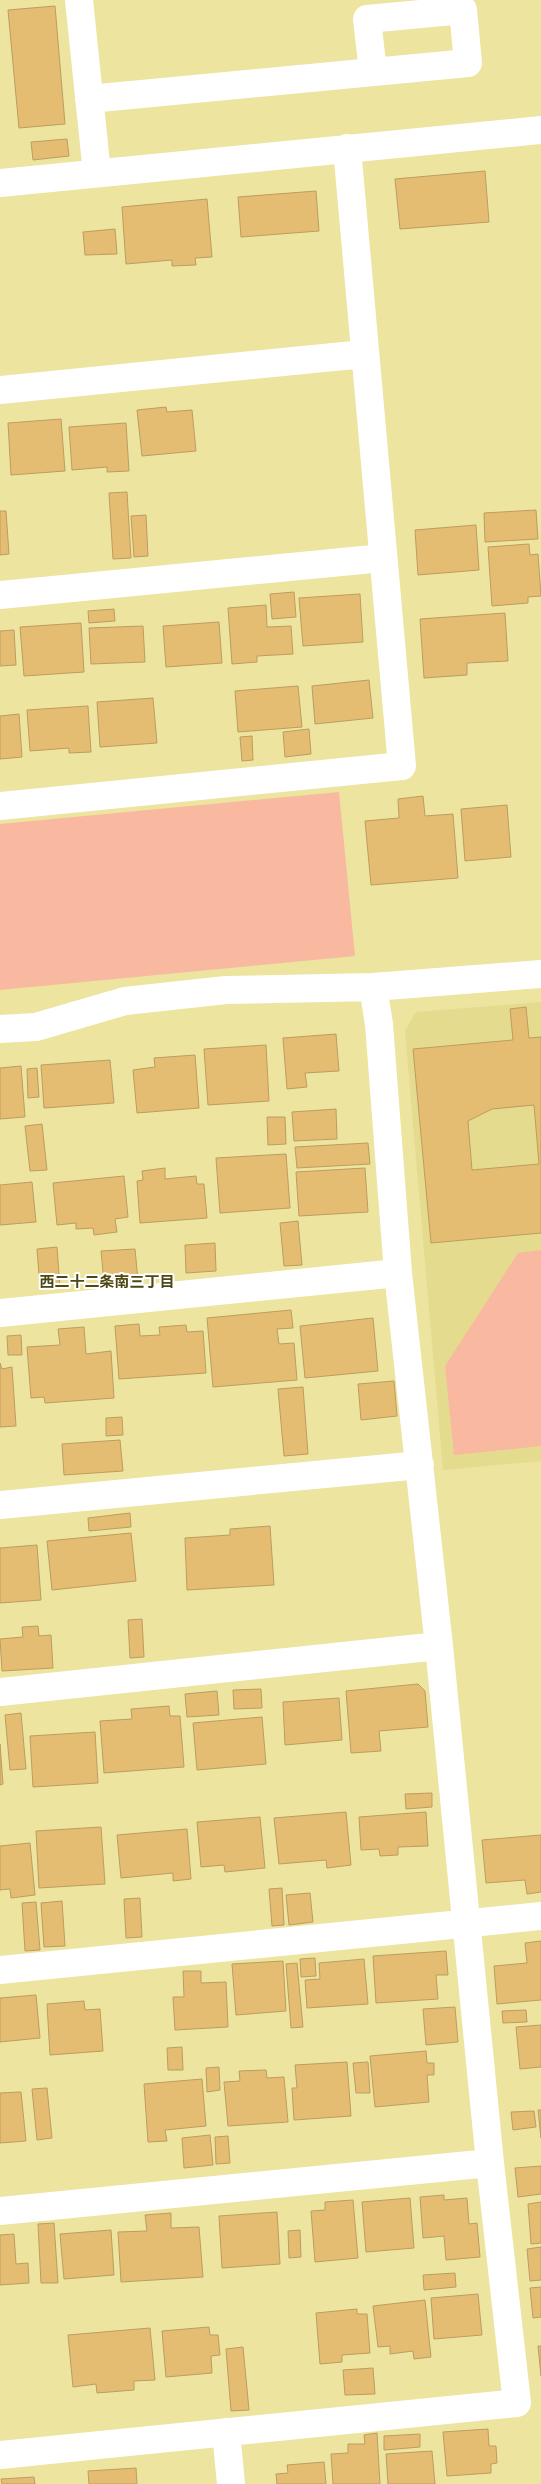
<svg xmlns="http://www.w3.org/2000/svg" width="541" height="2484" viewBox="0 0 541 2484" font-family="Arial,'Noto Sans JP',sans-serif">
	<style>
		.built { fill: #e4db8e }
		.green { fill: #f8b9a0 }
		.building { fill: #e4bd73; stroke: #bd9d5f; fill-rule: evenodd }
		.lines { fill: none; stroke-linecap: round; stroke-linejoin: round }
		.minor { stroke: #fff; stroke-width: 28 }
		.labels { text-anchor: middle; dominant-baseline: central; stroke-width: 4; stroke-linejoin: round; paint-order: stroke }
		.neighbourhood-label { font-size: 15px; font-weight: bold; fill: #4e4814; stroke: #fff }
	</style>
	<rect width="100%" height="100%" fill="#ece49f"/>
	<path class="built" d="M541,1002V1461L443,1470L405,1031L416,1012Z"/>
	<path class="green" d="M339,792L355,956L0,990V824Z
		M541,1250V1446L454,1455L445,1366L518,1253Z"/>
	<path class="building" d="M55,6L65,124L19,128L8,10Z
		M67,139L69,156L33,160L31,142Z
		M485,171L489,222L400,229L395,179Z
		M316,191L319,231L241,237L238,197Z
		M207,199L212,257L195,258L196,265L172,266V260L126,264L122,207Z
		M115,229L117,254L85,255L83,232Z
		M166,407L167,412L192,410L196,451L142,456L137,410Z
		M61,419L65,471L11,475L8,423Z
		M126,423L129,471L107,472V467L72,470L69,427Z
		M127,492L131,558L113,559L109,493Z
		M536,510L538,539L485,542L484,513Z
		M0,511H6L9,554L0,555Z
		M146,515L148,556L134,557L131,516Z
		M476,525L479,570L418,575L415,530Z
		M529,544L530,555L538,554L541,596L528,597V603L492,606L488,547Z
		M294,592L296,617L272,619L270,594Z
		M360,594L363,642L303,646L299,598Z
		M266,605L267,627L291,626L293,654L257,656V662L232,664L228,608Z
		M114,609L115,621L89,623L88,611Z
		M505,613L508,661L467,663V675L424,678L420,619Z
		M219,622L222,663L166,667L163,626Z
		M81,623L84,672L24,676L20,627Z
		M143,626L145,662L91,664L89,628Z
		M14,630L16,665L0,666V631Z
		M369,680L373,718L315,724L312,686Z
		M298,686L302,727L238,732L235,691Z
		M153,698L157,743L100,747L97,702Z
		M88,706L91,752L69,753V748L30,751L27,710Z
		M19,714L22,757L0,759V716Z
		M309,729L311,754L285,757L283,732Z
		M252,736L253,760L242,761L240,737Z
		M423,796L425,816L453,814L458,878L371,885L365,821L399,818L398,799Z
		M507,805L511,857L465,861L461,809Z
		M526,1007L529,1038L541,1037V1233L431,1243L413,1049L513,1040L510,1009ZM534,1105L539,1164L472,1170L468,1121L492,1109Z
		M336,1034L339,1071L305,1073L307,1087L287,1089L283,1038Z
		M266,1045L269,1101L208,1105L204,1049Z
		M195,1055L199,1108L137,1113L133,1070L155,1067L154,1058Z
		M110,1060L114,1103L44,1108L41,1065Z
		M21,1066L25,1117L0,1119V1068Z
		M37,1068L39,1097L28,1098L27,1069Z
		M336,1109L337,1139L294,1141L292,1112Z
		M267,1117H285L286,1144L268,1145Z
		M42,1124L47,1170L30,1171L25,1126Z
		M368,1143L370,1164L297,1168L295,1147Z
		M286,1154L290,1208L220,1213L216,1158Z
		M165,1168V1179L196,1176L197,1184H204L207,1218L140,1223L137,1181L143,1180L142,1171Z
		M365,1168L368,1212L299,1216L296,1172Z
		M124,1176L128,1217L115,1219L117,1232L94,1235L93,1228L76,1229V1223L57,1225L53,1183Z
		M32,1182L36,1222L0,1225V1185Z
		M298,1221L302,1265L284,1266L280,1223Z
		M215,1243L216,1271L186,1273L185,1245Z
		M57,1247L60,1287L40,1288L37,1249Z
		M135,1249L138,1280L104,1283L101,1251Z
		M291,1310L293,1328L277,1329L279,1344L294,1343L297,1380L213,1387L207,1318Z
		M373,1318L378,1371L305,1378L300,1326Z
		M139,1324L140,1336L160,1335L159,1327L186,1325L187,1332L203,1331L206,1373L119,1379L115,1326Z
		M84,1327L86,1354L111,1351L114,1398L45,1403L44,1397L31,1398L27,1347L60,1345L58,1329Z
		M21,1335L22,1355H8L7,1336Z
		M0,1363L2,1369L12,1367L16,1426L0,1427Z
		M394,1381L397,1416L361,1420L358,1384Z
		M303,1387L308,1454L284,1456L278,1389Z
		M122,1417L123,1435L106,1436V1418Z
		M120,1440L123,1471L64,1475L62,1444Z
		M130,1513L131,1527L89,1531L88,1518Z
		M270,1526L274,1585L187,1590L185,1538L230,1535V1529Z
		M131,1533L136,1581L52,1590L47,1541Z
		M37,1545L41,1600L0,1603V1548Z
		M142,1619L144,1657L130,1658L128,1620Z
		M38,1626L39,1636L51,1635L53,1668L2,1671L0,1639L23,1637L22,1627Z
		M418,1684L425,1691L428,1727L379,1731L381,1751L351,1753L346,1691Z
		M261,1689L262,1708L234,1709L233,1690Z
		M217,1691L219,1715L187,1717L185,1694Z
		M339,1698L342,1740L285,1745L283,1702Z
		M169,1706L170,1716H180L184,1767L104,1773L100,1721L132,1719L131,1709Z
		M21,1713L26,1769L10,1770L5,1715Z
		M262,1717L266,1764L197,1770L193,1723Z
		M95,1732L98,1783L33,1787L30,1736Z
		M0,1744L3,1784L0,1785Z
		M432,1793V1807L406,1809L405,1794Z
		M346,1812L351,1865L327,1868L326,1860L279,1864L274,1818Z
		M426,1812L428,1846L398,1847V1855L380,1856L379,1849L361,1850L359,1817Z
		M260,1817L265,1868L225,1872L224,1865L201,1867L197,1822Z
		M101,1827L105,1884L39,1888L36,1831Z
		M187,1829L191,1879L173,1881V1873L121,1878L117,1835Z
		M541,1835V1892L527,1894L525,1880L486,1883L482,1840Z
		M30,1843L35,1895L11,1898L10,1889L0,1890V1846Z
		M282,1888L284,1925L272,1926L269,1889Z
		M310,1893L313,1922L289,1925L286,1895Z
		M140,1898L142,1937L126,1938L124,1899Z
		M62,1901L65,1946L44,1947L41,1903Z
		M36,1902L40,1950L25,1951L22,1903Z
		M541,1941V2000L497,2004L494,1966L527,1963L525,1943Z
		M446,1951L448,1975H436L438,1999L376,2003L373,1956Z
		M315,1958L316,1976L301,1977L300,1959Z
		M364,1959L368,2004L307,2008L305,1980L320,1979L319,1963Z
		M283,1961L286,2011L236,2015L232,1964Z
		M297,1963L303,2027L291,2028L286,1964Z
		M183,1971H201V1983L226,1982L228,2027L175,2030L173,1997H184Z
		M36,1995L40,2038L0,2042V1998Z
		M84,2001L85,2010L100,2009L103,2051L50,2055L47,2004Z
		M455,2007L458,2042L426,2045L423,2009Z
		M526,2010L527,2022L503,2023L502,2011Z
		M541,2025V2067L520,2069L516,2027Z
		M182,2047L183,2070H168L167,2048Z
		M426,2051L427,2063H434V2075H427L429,2102L375,2107L370,2056Z
		M347,2062L351,2116L294,2120L292,2088H297L295,2065Z
		M368,2062L370,2093H356L353,2063Z
		M219,2067L220,2090L207,2092L206,2068Z
		M266,2070L267,2078L284,2077L288,2122L228,2126L224,2082L240,2081L239,2071Z
		M202,2079L206,2126L165,2130L167,2141L148,2142L144,2084Z
		M47,2088L52,2138L37,2140L32,2089Z
		M21,2092L26,2141L0,2143V2093Z
		M538,2110H541V2138Z
		M534,2111L536,2127L513,2130L511,2112Z
		M210,2135L213,2165L184,2168L182,2138Z
		M228,2136L230,2163L216,2164L215,2137Z
		M541,2166V2194L518,2197L515,2168Z
		M444,2195V2200L467,2198L469,2224L477,2223L480,2257L446,2260L444,2236L423,2238L420,2197Z
		M410,2198L414,2248L366,2252L362,2202Z
		M353,2200L358,2258L315,2262L311,2211L325,2210V2202Z
		M541,2202V2243L531,2244L528,2204Z
		M277,2212L280,2264L222,2268L219,2216Z
		M171,2213V2228L199,2227L203,2277L121,2282L118,2232L147,2231L145,2215Z
		M54,2223L58,2283H41L38,2224Z
		M111,2230L114,2275L64,2279L60,2234Z
		M300,2230L301,2257L289,2258L288,2231Z
		M14,2234L16,2264L28,2263L29,2283L0,2285V2235Z
		M541,2247V2280L530,2281L527,2249Z
		M455,2273L456,2287L424,2290L423,2275Z
		M541,2287V2317L533,2318L530,2288Z
		M478,2294L482,2335L434,2339L431,2298Z
		M425,2300L431,2357L414,2359L413,2351L390,2354V2346L378,2347L373,2306Z
		M357,2309V2314H367L370,2353L342,2355V2362L320,2364L316,2313Z
		M209,2327L210,2335H218L220,2355L211,2356L212,2373L166,2377L162,2331Z
		M150,2328L155,2380L134,2381V2390L97,2393L96,2384L73,2387L68,2335Z
		M538,2346H541V2376Z
		M243,2347L249,2410L231,2411L226,2349Z
		M373,2368L375,2394L345,2395L343,2370Z
		M488,2429L489,2446H496L497,2463L491,2464V2473L447,2476L443,2432Z
		M377,2433L380,2484H333L331,2454L348,2453V2444H365L364,2435Z
		M420,2434V2447L384,2450V2436Z
		M432,2451L435,2484H388L386,2454Z
		M324,2462L326,2484H277L276,2474L288,2473L287,2465Z
		M136,2468L137,2484H89L88,2471Z
		M34,2477L35,2484H2L1,2479Z"/>
	<g class="lines">
		<path class="minor" d="M79,0L97,173
			M89,99C215,87 341,75 468,63L463,10L367,19L373,72
			M0,183L541,130
			M0,390L364,354
			M0,595L383,558
			M0,806L402,766L347,148
			M0,1029L36,1027L125,1001L226,990L373,987L541,974
			M0,1313L398,1273
			M0,1505L420,1465
			M0,1692L439,1646
			M0,1970L541,1916
			M0,2211L490,2163
			M226,2432L231,2484
			M0,2455L517,2403L490,2163L439,1646L398,1273L379,1024L373,987"/>
	</g>
	<g class="labels">
		<g class="neighbourhood-label">
			<text x="107" y="1281">西二十二条南三丁目</text>
		</g>
	</g>
</svg>
